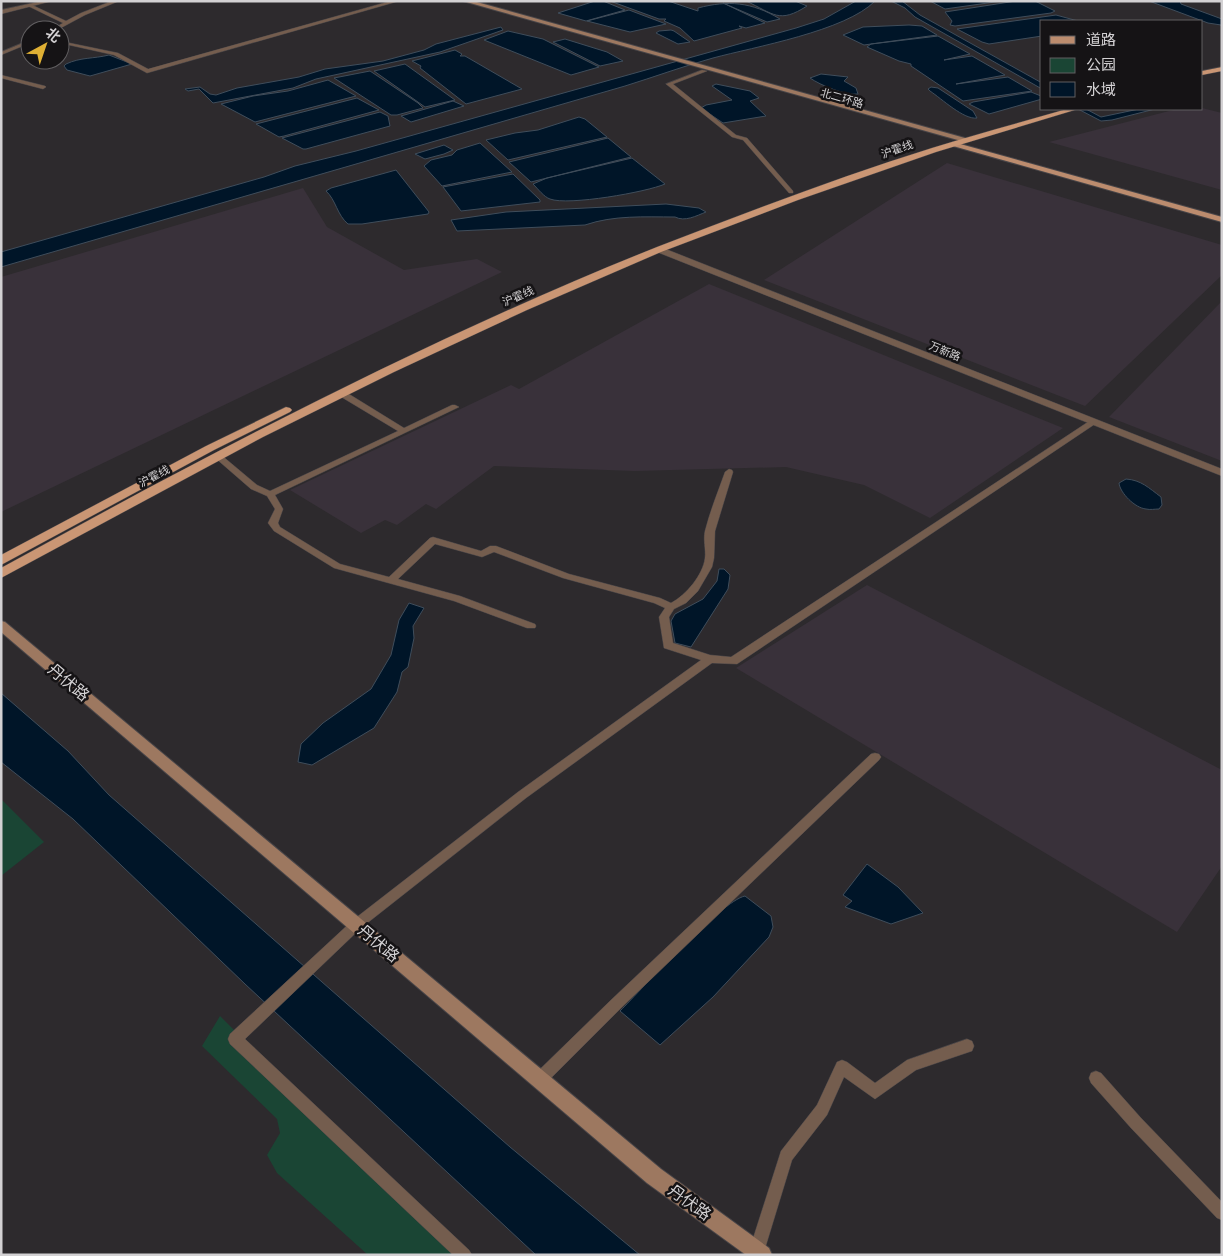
<svg xmlns="http://www.w3.org/2000/svg" width="1223" height="1256" viewBox="0 0 1223 1256" font-family="'IBM Plex Sans','Noto Sans SC',sans-serif">
	<style>
		.built { fill: #39313a }
		.green { fill: #1a4534 }
		.water { fill: #001528; stroke: #3f4d5b }
		.lines { fill: none; stroke-linecap: round; stroke-linejoin: round }
		.minor-casing { stroke: #484548; stroke-width: 1 }
		.tertiary-casing { stroke: #484548; stroke-width: 1 }
		.secondary-casing { stroke: #484548; stroke-width: 2 }
		.primary-casing { stroke: #484548; stroke-width: 2 }
		.trunk-casing { stroke: #484548; stroke-width: 1 }
		.minor { fill: #745d4e; fill-rule: evenodd }
		.tertiary { fill: #745d4e; fill-rule: evenodd }
		.secondary { fill: #9d7860; fill-rule: evenodd }
		.primary { fill: #bc8c6e; fill-rule: evenodd }
		.trunk { fill: #ca9674; fill-rule: evenodd }
		.labels { text-anchor: middle; dominant-baseline: central; stroke-width: 5; stroke-linejoin: round; paint-order: stroke }
		.far-street-label { font-size: 11px; fill: #d3d1d3; stroke: #151315 }
		.near-street-label { font-size: 16px; fill: #d3d1d3; stroke: #151315 }
	</style>
	<rect width="100%" height="100%" fill="#2d2a2d"/>
	<path class="built" d="M1202,108L1222,113V190L1049,142L1177,109Z
		M947,163L1222,245V275L1085,406L764,280Z
		M303,188L327,227L404,270L477,259L502,272L1,512V277Z
		M709,284L1063,428L930,518L864,485L786,467L635,471L494,466L436,509L426,504L397,525L385,520L361,533L290,490L511,385L519,389Z
		M1222,301V461L1109,417Z
		M867,585L1222,770V866L1177,932L736,668Z"/>
	<path class="green" d="M1,799L44,842L1,876Z
		M220,1016L459,1255H368L277,1173L267,1155L280,1133L277,1119L202,1046Z"/>
	<path class="water" d="M595,1H603L625,10L586,21L558,13Z
		M610,1H668L698,11V8C728,0 752,2 780,19L767,22L723,3L765,23L746,28L739,26L742,28L694,41L680,28L664,21L666,19H659Z
		M746,1H795L807,6C779,24 774,14 746,1Z
		M856,1H875C846,31 754,47 713,58C684,66 654,77 625,86L1,267V252L264,177L295,166L356,151L796,28L824,19Z
		M891,1H902L920,15L1042,83V89L915,17L905,8Z
		M930,1H1002L945,9Z
		M1016,1H1035L1055,11L1051,13L955,26L950,25L952,21L945,12Z
		M1149,1H1180L1181,4L1222,19V28L1221,25L1208,23Z
		M629,10L666,24L630,32L587,21Z
		M1056,15L1078,21H1042V36L989,44L982,42L957,29Z
		M909,25L922,26L937,35L871,44L938,36L970,54L944,60L972,56L1005,75L956,84L1008,77L1032,91L963,101L911,66V64L899,61L867,47L871,44L864,45L843,35L863,27Z
		M501,27L503,30L440,52L316,79L293,88L213,103L199,89L188,91L185,89L200,87L210,94L216,95L237,88L299,77L325,69L383,61L424,50L436,44Z
		M671,30L674,31L690,42L678,44L656,33L659,31Z
		M508,31L543,39L599,67L571,75L484,40Z
		M565,39L607,52L623,61L600,66L553,42Z
		M455,50L462,54L460,56H465L522,89L466,104L420,68L421,66L412,61Z
		M109,55L132,64L90,76L67,70L64,66L66,64C81,57 93,59 109,55Z
		M405,64L455,100L425,107L374,71Z
		M370,71L418,103L423,108L397,115H391L334,78Z
		M821,74L848,77L844,81L856,88L858,94C846,96 820,85 810,78Z
		M328,80L356,96L255,122L221,104L253,96L288,91Z
		M716,84L750,91L759,98L750,101L766,116L723,123L701,108L706,105L732,100L712,86Z
		M931,87L938,88L973,111L977,118C964,120 942,99 930,91L928,89Z
		M1031,92L1041,96L1042,99L989,114L969,104L973,102Z
		M357,98L379,110L284,136L279,137L256,124Z
		M453,101L464,106L411,122L401,116Z
		M1078,109H1086L1101,117L1139,109H1155L1112,120L1101,121Z
		M380,112L388,116L390,126L306,149H303L282,138Z
		M579,117L585,119L607,137L508,160L486,140L515,133L538,130Z
		M608,138L631,157L531,182L509,162Z
		M480,143L512,172L442,186L424,166L431,160L452,155L457,150Z
		M444,145L453,150L444,154L425,159L415,154Z
		M632,158L665,184C647,192 568,206 550,199C544,197 538,189 533,184L547,178Z
		M396,170L429,212L428,214L362,224H348C337,215 336,200 326,191L331,188Z
		M513,174L540,200V202L461,211L443,187Z
		M666,204L699,208L706,212C696,216 685,222 675,217C644,217 614,215 585,225L457,231L451,220L506,212Z
		M1126,479C1141,480 1149,488 1161,497L1162,505L1159,509C1155,509 1150,510 1146,509C1135,508 1120,493 1119,483Z
		M719,569H724L730,575L728,589L691,647L675,643L671,621L675,614L703,599L717,581Z
		M409,603L424,608L413,626L414,638L408,667L402,672L397,692L374,728L312,765L298,762L301,744L323,723L371,689L391,655L399,620Z
		M1,693L68,751L109,795L510,1147L640,1255H536L245,984L73,819L1,762Z
		M867,864L898,887L923,913L891,924L845,907L852,901L843,895Z
		M745,896L771,916L773,927L769,937L713,997L660,1045L620,1011C642,989 721,901 745,896Z"/>
	<g class="lines">
		<g class="minor-casing">
			<path id="minor" d="M112,1H119L85,15L57,30H51L63,23L28,6L32,5L66,21L81,13Z
				M391,1H399L147,73L114,55L60,43V41L118,53L148,69Z
				M30,40V43L1,55V52Z
				M702,70L707,71L673,84L736,135L747,138L793,191V193H789L743,140L732,137L666,84Z
				M1,75L45,86L46,87L43,89L1,78Z
				M338,391H344L404,428L452,405H455L459,407L275,495L283,509L278,523L280,527L340,564L389,577L430,538L433,537L481,551L490,546H496L569,574L660,598L671,603C686,595 703,575 705,558C706,549 703,540 705,531C710,511 718,492 725,472L729,469L732,470L733,472L715,531L714,558L712,567L698,591L686,603L674,609L669,617L673,643L710,655L731,657L1091,420H1097L1098,422L737,664L712,663L526,798L361,928L245,1039L469,1250L472,1255H453L230,1044L228,1039L230,1034L353,920L518,792L701,660L664,648L659,617L665,608L654,603L563,578L494,552L482,557L435,544L398,579L460,596L535,624L536,626L535,628H527L454,601L334,568L274,531L268,523L275,509L267,496L251,489L213,456L214,454H220L257,485L270,491L398,431L338,395Z
				M875,753L879,754L881,757L879,760L621,1008L545,1084L540,1086L535,1084L533,1079L535,1074L611,1000L871,754Z
				M967,1039L972,1041L974,1046L972,1051L916,1070L875,1099L844,1077L827,1115L792,1160L763,1255H751L749,1251L781,1151L817,1105L837,1062L842,1060L847,1062L875,1083L907,1060Z
				M1096,1071L1101,1073L1141,1118L1222,1202V1220L1217,1218L1131,1128L1091,1083L1089,1078L1091,1073Z"/>
		</g>
		<g class="tertiary-casing">
			<path id="tertiary" d="M42,1H52L1,14V10Z
				M657,248H663L1222,469V476L657,252Z"/>
		</g>
		<g class="secondary-casing">
			<path id="secondary" d="M463,1H473L972,140L965,142Z
				M1,621L5,622L661,1169L769,1248L772,1255H746L647,1183L1,632Z"/>
		</g>
		<g class="primary-casing">
			<path id="primary" d="M953,142L1222,217V222L953,146Z"/>
		</g>
		<g class="trunk-casing">
			<path id="trunk" d="M1222,67V71L1202,75V71Z
				M1067,109H1078L936,152L798,200L661,252L527,310L394,372L263,437L1,578V568C214,451 431,337 657,247C748,212 839,177 932,148C977,134 1022,122 1067,109Z
				M286,407L290,408L292,410L290,412L214,450L1,565V555L206,446Z"/>
		</g>
		<use href="#minor" class="minor"/>
		<use href="#tertiary" class="tertiary"/>
		<use href="#secondary" class="secondary"/>
		<use href="#primary" class="primary"/>
		<use href="#trunk" class="trunk"/>
	</g>
	<g class="labels">
		<g class="far-street-label">
			<text transform="translate(842 98) rotate(16)">北二环路</text>
			<text transform="translate(897 149) rotate(-19)">沪霍线</text>
			<text transform="translate(518 296) rotate(-24)">沪霍线</text>
			<text transform="translate(945 351) rotate(22)">万新路</text>
			<text transform="translate(154 476) rotate(-28)">沪霍线</text>
		</g>
		<g class="near-street-label">
			<text transform="translate(69 682) rotate(40)">丹伏路</text>
			<text transform="translate(379 943) rotate(40)">丹伏路</text>
			<text transform="translate(690 1202) rotate(36)">丹伏路</text>
		</g>
	</g>
	<rect width="1223" height="1256" fill="none" stroke="#d3d1d3" stroke-width="5"/>
	<rect x="1040" y="20" width="162" height="90" fill="#151315" stroke="#615f61"/>
	<rect x="1050" y="36" width="25" height="8" fill="#bc8c6e" stroke="#615f61"/>
	<text x="1086" y="45" font-size="15" fill="#d3d1d3">道路</text>
	<rect x="1050" y="58" width="25" height="15" fill="#1a4534" stroke="#615f61"/>
	<text x="1086" y="70" font-size="15" fill="#d3d1d3">公园</text>
	<rect x="1050" y="82" width="25" height="15" fill="#001528" stroke="#615f61"/>
	<text x="1086" y="95" font-size="15" fill="#d3d1d3">水域</text>
	<g transform="translate(45 45) rotate(40)"><circle r="24" fill="#151315" stroke="#615f61"/>
	<path d="M0-4L9 19L0 12L-9 19Z" fill="#dfb034"/>
	<text y="-8" font-size="14" font-weight="bold" text-anchor="middle" fill="#d3d1d3">北</text>
	</g>
</svg>
